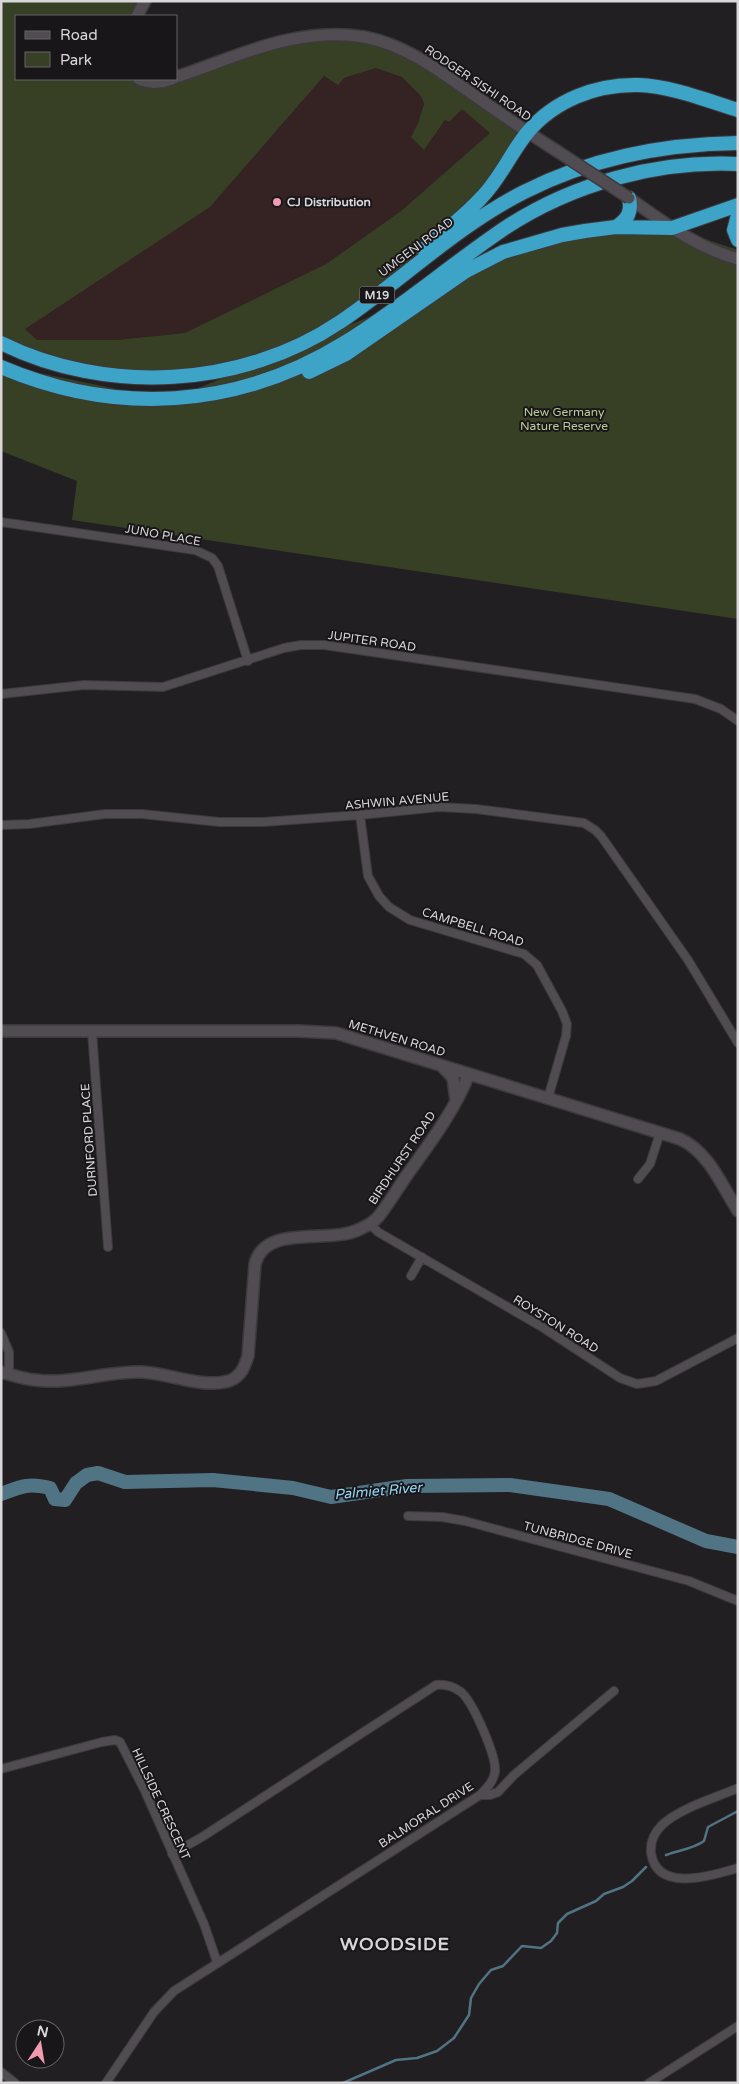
<svg xmlns="http://www.w3.org/2000/svg" width="739" height="2084" viewBox="0 0 739 2084" font-family="'Varela Round',sans-serif">
	<style>
		.industrial { fill: #352223 }
		.green { fill: #374024; fill-rule: evenodd }
		.lines { fill: none; stroke-linecap: round; stroke-linejoin: round }
		.stream { stroke: #507484; stroke-width: 2.5 }
		.river { stroke: #507484; stroke-width: 14 }
		.street-casing { stroke: #3d3a3d; stroke-width: 10 }
		.secondary-casing { stroke: #3d3a3d; stroke-width: 14 }
		.highway-casing { stroke: #3d3a3d; stroke-width: 16 }
		.street { stroke: #504c51; stroke-width: 8 }
		.secondary { stroke: #504c51; stroke-width: 11 }
		.highway { stroke: #3da3c7; stroke-width: 14 }
		.secondary-bridge-casing { stroke: #3d3a3d; stroke-width: 14; stroke-linecap: butt }
		.secondary-bridge { stroke: #504c51; stroke-width: 11 }
		.poi-dot { fill: #f19ab0; stroke: #19161a; stroke-width: 2 }
		.labels { text-anchor: middle; dominant-baseline: central; stroke-width: 4; stroke-linejoin: round; paint-order: stroke }
		.shield { fill: #19161a; stroke: #9f9da0; stroke-width: 1 }
		.shield-label { font-size: 11px; font-weight: bold; fill: #d9d7da }
		.street-label { font-size: 12px; fill: #d9d7da; stroke: #19161a }
		.poi-label { font-size: 12px; font-weight: bold; fill: #d9d7da; stroke: #19161a; text-anchor: start }
		.park-label { font-size: 12px; fill: #b9cc94; stroke: #19161a }
		.water-label { font-size: 14px; font-style: italic; fill: #95d7f4; stroke: #19161a }
		.district-label { font-size: 18px; font-weight: bold; letter-spacing: 1px; fill: #dad5db; stroke: #19161a }
	</style>
	<rect width="100%" height="100%" fill="#221f23"/>
	<path class="industrial" d="M377,68L402,77L421,96L424,104L418,123L411,137L424,150L445,120L449,122L462,108L490,133L401,211L326,264L185,333L116,340H36L24,328L210,207L324,76L344,78Z"/>
	<path class="green" d="M1,1H144L136,16H16V79H138L152,84L279,44L354,38L390,46L526,132L460,217L404,266L307,340L211,371L101,373L1,341ZM376,68L402,77L421,96L424,104L418,123L411,137L424,150L445,120L449,122L462,109L490,133L401,211L326,264L185,333L116,340H37L25,329L210,207L324,76L338,85L344,78Z
		M672,228L738,250V619L72,520L77,481L1,451V365L170,400L450,283L531,243Z"/>
	<g class="lines">
		<path class="stream" d="M666,1855C679,1850 693,1849 704,1841L708,1827L738,1811
			M343,2083L396,2060L417,2058L437,2051L454,2038L469,2015L471,1998L479,1984L491,1970L503,1966L522,1946L541,1948L551,1941L557,1933L558,1923L567,1914L596,1901L604,1894L623,1887L632,1881L646,1867"/>
		<path class="river" d="M1,1494C22,1486 28,1483 50,1488L55,1499L65,1500L76,1483L87,1475L98,1473L125,1482L213,1480L293,1488L331,1497L407,1486L510,1485L609,1499L706,1541L738,1547"/>
		<g class="street-casing">
			<path id="street" d="M1,522L195,550L212,558L218,566L248,661
				M1,694L84,685L163,687L284,648L301,645H324L695,699L721,709L738,721
				M360,815L368,876L379,896L389,907L410,920L524,954L537,965L562,1011L567,1024L566,1036L548,1098
				M1,825L29,824L105,814H142L219,822H263L360,815L439,807L476,809L584,823L595,830L601,836L688,960L738,1043
				M92,1032L108,1247
				M638,1179L650,1164L660,1133
				M370,1224L378,1232L542,1327L620,1378L637,1384L656,1381L738,1338
				M411,1276L422,1257
				M1,1333L9,1352V1374
				M408,1516L442,1517L465,1521L689,1581L738,1601
				M1,1769L102,1742L115,1740L120,1742L144,1789L204,1924L217,1962
				M738,1788C715,1798 680,1808 662,1825C654,1833 650,1843 651,1853C657,1894 713,1875 738,1868
				M480,1795H490L498,1792L514,1775L614,1691
				M1,2072L15,2083
				M106,2083L154,2012L174,1991L480,1795C487,1788 493,1782 495,1772C497,1757 473,1702 461,1692C453,1686 445,1684 436,1685L202,1837L172,1854
				M649,2083L738,2026"/>
		</g>
		<g class="secondary-casing">
			<path id="secondary" d="M137,16L145,1
				M176,77C214,65 249,48 288,40C312,35 340,33 364,37C408,45 445,75 481,100C506,117 531,135 557,151
				M139,79C151,84 160,83 172,79
				M629,198C663,222 697,248 738,259
				M1,1031H298L336,1033L680,1139C709,1152 722,1186 738,1211
				M442,1066L453,1078L456,1100
				M1,1372C12,1375 24,1379 35,1380C70,1385 106,1371 141,1372C167,1373 199,1387 224,1382C239,1380 244,1369 248,1356L255,1264C265,1223 329,1245 360,1229C367,1226 374,1222 379,1216C389,1203 398,1188 407,1175C430,1143 455,1110 469,1074"/>
		</g>
		<g class="highway-casing">
			<path id="highway" d="M738,215L734,230L738,240
				M616,227C628,219 632,212 629,198
				M424,249C443,232 464,217 481,198C500,179 510,154 527,133C554,100 597,84 638,85C671,86 706,100 738,110
				M1,343C106,395 242,388 340,322C402,280 457,226 524,192C591,158 663,144 738,143
				M1,367C116,416 237,409 344,343C400,309 450,265 505,228C572,184 657,160 738,164
				M309,372L346,354L466,271L503,252L562,235L585,231L616,227L672,228L738,205"/>
		</g>
		<use href="#street" class="street"/>
		<use href="#secondary" class="secondary"/>
		<use href="#highway" class="highway"/>
		<g class="secondary-bridge-casing">
			<path id="secondary-bridge" d="M557,151L629,198"/>
		</g>
		<use href="#secondary-bridge" class="secondary-bridge"/>
	</g>
	<circle class="poi-dot" cx="277" cy="202" r="5"/>
	<g class="labels">
		<rect class="shield" x="359.5" y="286.5" width="35" height="17" rx="4"/>
		<g class="shield-label">
			<text x="377" y="295">M19</text>
		</g>
		<g class="street-label">
			<text transform="translate(478 83) rotate(34)">RODGER SISHI ROAD</text>
			<text transform="translate(416 247) rotate(-37)">UMGENI ROAD</text>
			<text transform="translate(163 535) rotate(10)">JUNO PLACE</text>
			<text transform="translate(372 641) rotate(8)">JUPITER ROAD</text>
			<text transform="translate(397 801) rotate(-5)">ASHWIN AVENUE</text>
			<text transform="translate(473 927) rotate(17)">CAMPBELL ROAD</text>
			<text transform="translate(397 1038) rotate(17)">METHVEN ROAD</text>
			<text transform="translate(89 1140) rotate(-94)">DURNFORD PLACE</text>
			<text transform="translate(402 1158) rotate(-56)">BIRDHURST ROAD</text>
			<text transform="translate(556 1324) rotate(32)">ROYSTON ROAD</text>
			<text transform="translate(578 1540) rotate(15)">TUNBRIDGE DRIVE</text>
			<text transform="translate(161 1804) rotate(65)">HILLSIDE CRESCENT</text>
			<text transform="translate(426 1815) rotate(-33)">BALMORAL DRIVE</text>
		</g>
		<g class="poi-label">
			<text x="287" y="202">CJ Distribution</text>
		</g>
		<g class="park-label">
			<text x="564" y="412">New Germany<tspan x="564" dy="14">Nature Reserve</tspan></text>
		</g>
		<g class="water-label">
			<text transform="translate(378 1491) rotate(-5)">Palmiet River</text>
		</g>
		<g class="district-label">
			<text x="395" y="1944">WOODSIDE</text>
		</g>
	</g>
	<rect width="739" height="2084" fill="none" stroke="#d9d7da" stroke-width="5"/>
	<rect x="15" y="15" width="162" height="65" fill="#19161a" stroke="#666367"/>
	<rect x="25" y="31" width="25" height="8" fill="#504c51" stroke="#666367"/>
	<text x="60" y="40" font-size="15" fill="#d9d7da">Road</text>
	<rect x="25" y="52" width="25" height="15" fill="#374024" stroke="#666367"/>
	<text x="60" y="65" font-size="15" fill="#d9d7da">Park</text>
	<g transform="translate(40 2044) rotate(12)"><circle r="24" fill="#19161a" stroke="#666367"/>
	<path d="M0-4L9 19L0 12L-9 19Z" fill="#f19ab0"/>
	<text y="-8" font-size="14" font-weight="bold" text-anchor="middle" fill="#d9d7da">N</text>
	</g>
</svg>
